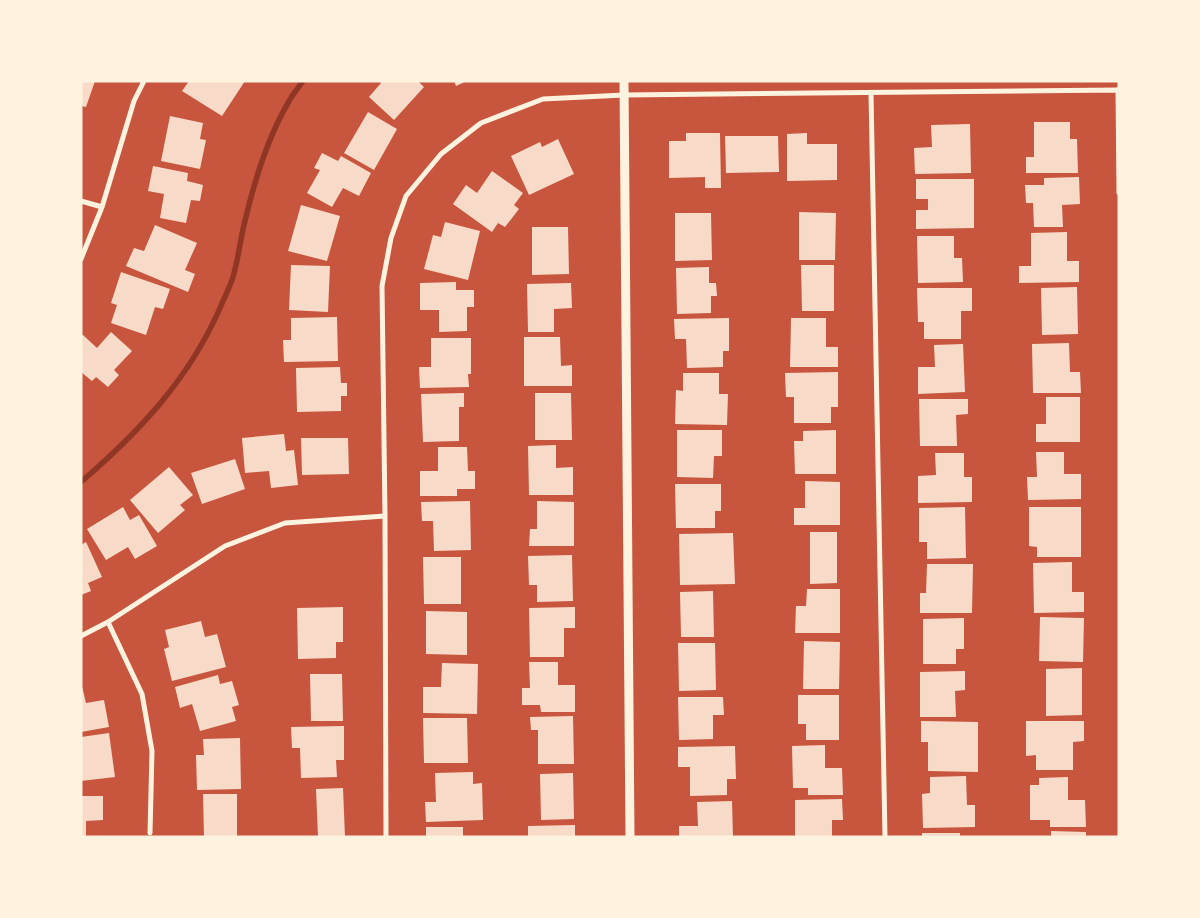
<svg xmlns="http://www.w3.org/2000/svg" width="1200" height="918" viewBox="0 0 1200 918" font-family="Literata,serif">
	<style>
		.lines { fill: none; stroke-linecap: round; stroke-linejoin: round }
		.stream { stroke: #8f3625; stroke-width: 5.5 }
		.building { fill: #f7dbc8 }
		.minor { stroke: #fff3e0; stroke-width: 5 }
		.tertiary { stroke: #fff3e0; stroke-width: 9 }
	</style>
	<rect width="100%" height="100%" fill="#c8553d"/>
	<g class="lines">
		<path class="stream" d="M81,482C139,432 189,379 220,308C224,298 230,287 233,277C238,260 240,242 244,225C253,186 268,137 288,103C292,95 298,88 303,81"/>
	</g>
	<path class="building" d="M81,81H95L86,107L81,106Z
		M189,81H245L222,116L182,91Z
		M379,81H418L424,87L394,120L369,97L381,83Z
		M454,81H467L456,86Z
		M368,112L397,129L374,170L344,153Z
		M170,116L203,123L200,139L206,140L200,169L161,161Z
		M1034,122H1070V139H1077L1078,173H1026V157H1034Z
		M970,124L971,173L915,174L914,148L932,147L931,125Z
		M686,133H720L721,188H705V177L669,178V141H686Z
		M807,133V144H837V180L787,181V134Z
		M725,136H778L779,172L726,173Z
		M558,139L574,174L529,195L511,156L540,142L542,147Z
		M322,153L338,161L341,156L371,173L359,196L343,188L332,207L307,193L320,170L314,168Z
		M153,166L188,173L187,181L203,185L200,201L191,200L186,223L160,218L164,194L148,191Z
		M492,171L523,193L514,205L519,209L505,227L498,223L492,232L453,204L466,185L477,193Z
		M1079,177L1080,204L1062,205L1063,227H1034L1033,203H1026L1025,185H1044V178Z
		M916,179H974V228L916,229V210H928V199H916Z
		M301,205L340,216L327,261L288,251Z
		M799,212L836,213L835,260H799Z
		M675,213H711L712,260L675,261Z
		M445,222L480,231L468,280L424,269L433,235L441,237Z
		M155,225L197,243L185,270L195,274L188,292L126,266L134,248L144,251Z
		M532,227H568L569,274L532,275Z
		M1067,232V261H1079V282L1019,283V266H1031V233Z
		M917,236H954V258H962L963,282L918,283Z
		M291,265L330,266L328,312L289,310Z
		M801,265H834V311H802Z
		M709,267V283H716L717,296H711V313L677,314L676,268Z
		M121,272L170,289L163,309L155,307L146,335L111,323L117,305L111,303Z
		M456,282V290H474V307H467V331L439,332V310H420V283Z
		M571,283L572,308L554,309V332H528L527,284Z
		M1077,287L1078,334L1042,335L1041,288Z
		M917,288H972V311H961V339H924V322H918Z
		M337,317L338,361L284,362L283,340H291V318Z
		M729,318V351H723V367L687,368L686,339H675L674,319Z
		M791,318H826V347H838V367H790Z
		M111,332L132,351L114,370L119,375L108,387L96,377L92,381L81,372V336L83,335L97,348Z
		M524,337H560L561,366L572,365V386H524Z
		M431,338H471V374H468L469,387L420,388L419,367H431Z
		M1069,343L1070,372H1080L1081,393H1033L1032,344Z
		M963,344L965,392L918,394V367H935L934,345Z
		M340,367L341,383H347V396H341V411L297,412L296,368Z
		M838,372V407H831V423H794V397H786L785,373Z
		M683,373H719V394H728L727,425L675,424L676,390L683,391Z
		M464,393V407H459V441L423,442L421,394Z
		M535,393H571L572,440H535Z
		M1046,397H1080V442H1036V424H1046Z
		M919,399H968V414L956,415L957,446H920Z
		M677,430H722V456H714L713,478L677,477Z
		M836,430V474H795L794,441H803V431Z
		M284,434L286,451L294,450L298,485L271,488L269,471L245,473L242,438Z
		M301,438H348L349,474L302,475Z
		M556,445V468L573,467V495H529L528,446Z
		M438,447H467L468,471H475V489H457V496H420V471H438Z
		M1036,452H1064V474H1081V499L1028,500L1027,477H1037Z
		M935,453H964V477H972V502L918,503V476L936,475Z
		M235,459L245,489L202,504L191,473Z
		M169,467L193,495L180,505L185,510L158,533L130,500Z
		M805,481L840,482V525H794V508H805Z
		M675,484H721V511H715V528H676Z
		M470,501L471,550L434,551L433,521H422L421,502Z
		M537,501L574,502V546H529L530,529H537Z
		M123,507L130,520L139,515L157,546L135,559L128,547L106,560L87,529Z
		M965,507L966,558L927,559V542H919V508Z
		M1029,507H1081V557H1037V547L1029,546Z
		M810,532H837V583L810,584Z
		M733,533L735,584L680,585L679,534Z
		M86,542L102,577L88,583L91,591L81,595V545Z
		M572,555L573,601L537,602V585H529L528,556Z
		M423,557H461V604H424Z
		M1072,562V592H1084V612L1034,613L1033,563Z
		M927,564H973L972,613H920V593H926Z
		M807,589H840V633H795L796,606H806Z
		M713,591L714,637H681L680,592Z
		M343,607V642H336V658L298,659L297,608Z
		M575,607V628H564V657H530L529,608Z
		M426,611L467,612V655L426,654Z
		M1040,617L1084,618L1083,662L1039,661Z
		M964,618V649H956V664H923V619Z
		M201,621L205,637L217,634L226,667L172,681L164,649L169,647L165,630Z
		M804,641L840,642L839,689H803Z
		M678,643H715L716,690L679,691Z
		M529,662H558V685H575V712H541L540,705H522V688H530Z
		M442,663L478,664L477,714L423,713V687H441Z
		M1082,668V715L1046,716V669Z
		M965,671V690L955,691L956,717H920V672Z
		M310,674H342L343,721H311Z
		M218,675L220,684L232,681L239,705L232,707L236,721L200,731L192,704L180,708L175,687Z
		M81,682L86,703L104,700L109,727L81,732Z
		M798,695H839V740H806V724H798Z
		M678,697H723L724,715H713V739L679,740Z
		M573,716L574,764H538V730H531L530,717Z
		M423,718H467L468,763H424Z
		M921,721L978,722V772L928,771V742H921Z
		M1026,721H1084V741L1073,742V770H1036V755L1026,756Z
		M344,726V760H336L337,777L301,778L300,748H292L291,727Z
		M109,733L115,777L81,781V737Z
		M240,738L241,789L197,790L196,755H204L203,739Z
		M825,745V768H842L843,795H808V788H793L792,746Z
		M735,746L736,779H727V795L690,796V767H678V747Z
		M473,772V784L482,783L483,820L426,822L425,802H436L435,773Z
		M573,773L574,819L541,820L540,774Z
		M966,776L967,805H975V827L923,828L922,794L930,793V777Z
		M1068,777V800H1085L1086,827H1050V820H1030V785H1039V778Z
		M343,788L345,837H318L316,789Z
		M203,794H237V837H204Z
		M81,796H103V820L86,821V837H81Z
		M842,799L843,820H832V837H795V800Z
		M732,801L733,837H679V826H698L697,802Z
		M575,825V837L528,836V826Z
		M426,827H463V837H426Z
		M1051,831L1086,832V837H1051Z
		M922,833H960V837H922Z"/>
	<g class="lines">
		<path class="minor" d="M1118,90L1119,193
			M871,93L885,837
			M81,201L102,207
			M81,259L102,207L134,101L144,81
			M108,622L142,694L152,751L150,833
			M81,636L108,622L225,546L285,523L385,516
			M386,837L385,516L382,286L391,238L406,196L441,154L481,123L543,99L624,95L1119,90"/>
		<path class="tertiary" d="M624,81L630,837"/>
	</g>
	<rect width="1200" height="918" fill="none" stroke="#fff3e0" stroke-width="165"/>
</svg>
